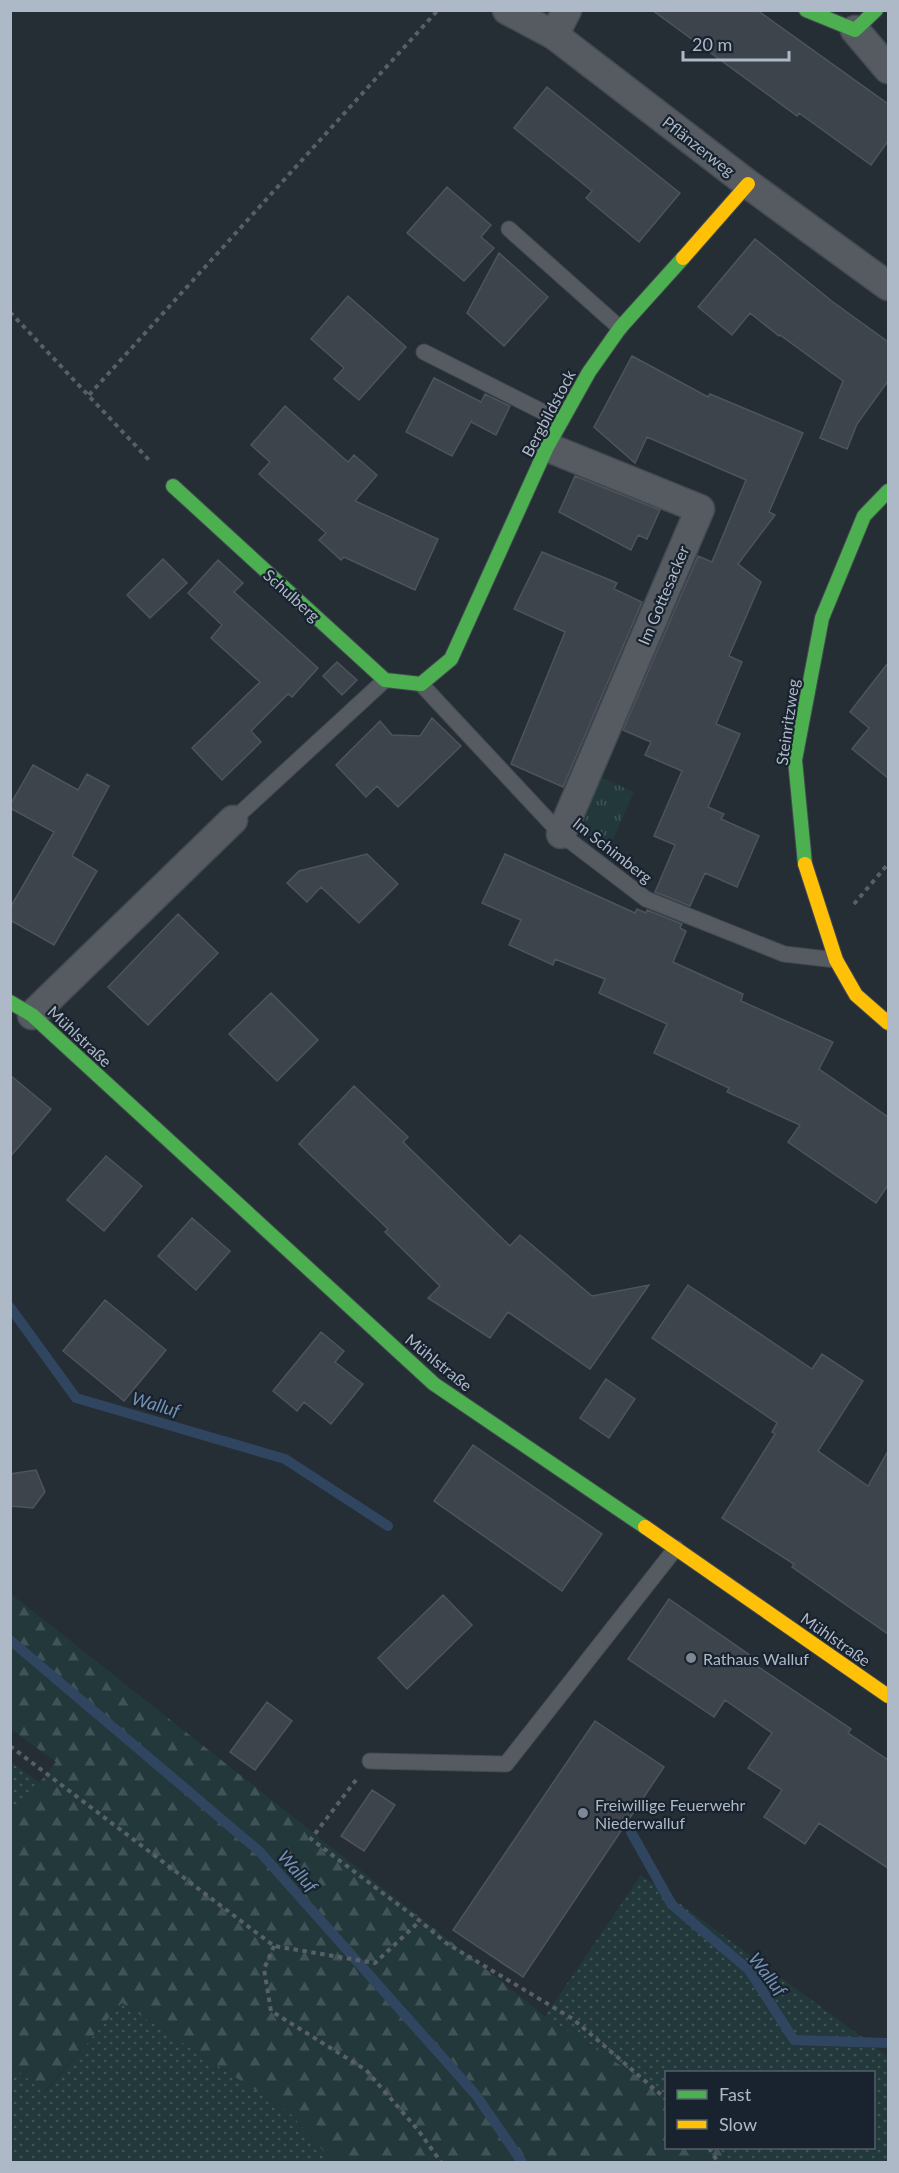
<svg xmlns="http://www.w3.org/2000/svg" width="899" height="2173" viewBox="0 0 899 2173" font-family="Lato,sans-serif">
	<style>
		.grass { fill: url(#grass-dots) }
		.forest { fill: url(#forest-firs) }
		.park { fill: url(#park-tufts) }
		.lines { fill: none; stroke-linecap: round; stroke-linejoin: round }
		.stream { stroke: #304660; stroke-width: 10 }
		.building { fill: #3d444b; stroke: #4d545d; stroke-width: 1.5 }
		.lane-casing { stroke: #434a51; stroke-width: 17 }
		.street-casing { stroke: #434a51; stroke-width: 31 }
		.fast-casing { stroke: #434a51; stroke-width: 16 }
		.slow-casing { stroke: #434a51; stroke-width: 16 }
		.path { stroke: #586066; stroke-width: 4; stroke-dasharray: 4.5 4.5; stroke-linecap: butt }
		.lane { stroke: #565b62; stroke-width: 15 }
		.street { stroke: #565b62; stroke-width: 28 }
		.fast { stroke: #4caf50; stroke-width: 14 }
		.slow { stroke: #ffc107; stroke-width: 14 }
		.poi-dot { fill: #7e8894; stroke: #19232f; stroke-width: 2 }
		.labels { text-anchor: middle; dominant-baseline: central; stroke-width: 4.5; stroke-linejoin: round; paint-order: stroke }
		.street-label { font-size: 16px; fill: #aeb9c7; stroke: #19232f }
		.poi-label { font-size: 16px; fill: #aeb9c7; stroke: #19232f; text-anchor: start }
		.water-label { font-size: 18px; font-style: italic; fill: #7491b2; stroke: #19232f }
	</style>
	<defs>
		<pattern id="grass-dots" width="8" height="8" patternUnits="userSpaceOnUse" patternTransform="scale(1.5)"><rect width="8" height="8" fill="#22383b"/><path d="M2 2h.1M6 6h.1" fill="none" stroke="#405356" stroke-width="1.8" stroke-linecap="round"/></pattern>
		<pattern id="forest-firs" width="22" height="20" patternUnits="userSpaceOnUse" patternTransform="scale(1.5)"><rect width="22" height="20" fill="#22383b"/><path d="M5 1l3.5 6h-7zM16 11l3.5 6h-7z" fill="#405356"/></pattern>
		<pattern id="park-tufts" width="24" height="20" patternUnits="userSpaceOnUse" patternTransform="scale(1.5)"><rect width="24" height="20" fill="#22383b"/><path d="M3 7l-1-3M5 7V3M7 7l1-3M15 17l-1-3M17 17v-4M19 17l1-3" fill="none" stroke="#405356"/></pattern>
	</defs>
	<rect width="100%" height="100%" fill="#252d35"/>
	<path class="grass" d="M11,1762L40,1783L11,1818Z
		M641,1875L888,2056V2162H728L718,2148H874V2072H666V2095L545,2016Z
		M122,2003L290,2113L333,2162H11L10,2065L45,2092Z"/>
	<path class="forest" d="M10,1593L545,2016L666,2095V2148H718L728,2162H333L290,2113L122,2003L44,2092L11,2065V1818L56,1762L11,1729Z"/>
	<path class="park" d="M594,774L634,792L610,846L569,827Z"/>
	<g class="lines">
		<path class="stream" d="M10,1307L76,1398L285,1459L388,1526
			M10,1640L259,1851L476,2095L522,2162
			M631,1832L672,1905L749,1970L794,2040L888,2043"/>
	</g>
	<path class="building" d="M652,10H757L888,104V141L871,165L799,113L797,116Z
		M547,87L680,193L639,242L586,198L592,191L514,128Z
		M447,187L491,225L481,237L494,248L464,281L407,233Z
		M755,239L833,302L888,342V381L857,424L847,449L820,438L843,381L780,335L779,336L750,313L732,335L698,307Z
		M499,253L548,297L504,346L467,313Z
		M348,296L406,347L359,400L334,379L344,368L311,339Z
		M632,356L708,397L710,394L803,433L769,512L775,515L738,564L761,582L729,656L742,662L716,724L740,734L708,807L724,814L721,819L759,836L737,887L705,873L690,906L655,892L675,845L654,836L682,771L645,755L651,742L623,730L698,556L712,562L746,480L647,437L635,463L594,427Z
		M434,378L481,402L485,394L510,406L496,435L471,422L472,420L452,456L406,432Z
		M285,406L348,462L354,455L377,475L355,501L438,539L415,590L344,557L341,560L319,540L326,533L259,474L270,462L251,445Z
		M575,476L660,510L647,539L638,535L631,550L559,512Z
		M542,552L617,583L614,589L642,602L563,787L511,764L565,632L514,609Z
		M163,559L187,583L150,618L127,595Z
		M218,560L243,583L234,592L318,668L292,697L288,694L251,731L261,742L222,780L192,748L260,682L211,638L222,625L188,593Z
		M337,662L357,680L342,695L323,676Z
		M888,663V778L852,749L869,728L850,712Z
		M432,718L461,746L398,807L377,786L366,797L336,765L380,721L392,735L420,736Z
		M33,765L78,790L87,774L109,786L72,856L97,871L54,945L10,920V908L54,832L10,808V805Z
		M367,854L398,884L359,923L321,887L307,902L287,883L299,871Z
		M505,854L635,913L637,909L646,913L647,910L682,924L680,928L686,931L673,962L743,994L741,1001L833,1042L819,1069L888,1117V1185L876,1203L788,1142L800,1125L727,1092L729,1088L654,1053L667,1024L599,993L605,979L555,959L553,965L509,945L521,920L482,903Z
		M178,914L218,953L148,1025L108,987Z
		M271,993L318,1040L277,1081L229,1034Z
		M10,1075L51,1109L10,1157Z
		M354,1086L408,1137L403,1142L510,1246L520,1235L592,1296L649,1285L590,1369L508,1312L490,1338L428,1298L440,1286L385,1232L388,1229L299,1144Z
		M106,1156L142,1186L104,1231L67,1200Z
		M192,1218L230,1251L196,1290L158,1256Z
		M688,1285L812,1369L822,1354L863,1381L818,1451L868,1486L888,1451V1634L792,1567L794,1564L722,1518L775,1434L772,1432L777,1423L652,1338Z
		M105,1300L166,1350L124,1401L63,1351Z
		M321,1332L344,1351L335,1362L363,1384L331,1424L304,1402L297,1411L273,1391Z
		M606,1379L635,1399L609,1438L580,1418Z
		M473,1445L602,1534L562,1591L434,1501Z
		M36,1470L45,1492L33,1508L10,1506V1474Z
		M443,1595L472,1625L407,1689L378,1658Z
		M669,1599L754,1658L751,1662L851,1729L848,1733L888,1760V1868L819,1823L805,1844L764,1817L782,1790L748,1768L772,1733L725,1700L714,1717L628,1659Z
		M267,1702L292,1721L255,1770L230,1752Z
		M595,1721L664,1767L523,1977L453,1930Z
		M372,1790L395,1805L364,1851L341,1836Z"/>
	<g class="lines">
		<g class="lane-casing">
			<path id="lane" d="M509,229L620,328
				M424,352L561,421
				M421,684L561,834L646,899L784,954L836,960
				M233,820L385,680
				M370,1761L506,1764L676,1548"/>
		</g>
		<g class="street-casing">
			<path id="street" d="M507,10L554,35L748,184L888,286
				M855,30L888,69
				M554,35L567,10
				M547,447L700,509L561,834
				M32,1015L233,820"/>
		</g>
		<g class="fast-casing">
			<path id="fast" d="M806,10L855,30L876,10
				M173,486L385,680L421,684L451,659L547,447L589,372L620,328L683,258
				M805,864L795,760L822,618L864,516L888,491
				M10,1002L32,1015L434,1384L645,1527"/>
		</g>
		<g class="slow-casing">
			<path id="slow" d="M683,258L748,184
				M805,864L836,960L856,995L888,1023
				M645,1527L888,1696"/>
		</g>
		<path class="path" d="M10,312L150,461
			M89,395L438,10
			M854,904L888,864
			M10,1746L274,1946L375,1963L420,1921
			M356,1780L311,1839L420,1921L446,1943L573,2019L666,2099
			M274,1946L264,1969L271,2011L366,2070L418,2130L441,2162
			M709,2148L718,2162"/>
		<use href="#lane" class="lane"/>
		<use href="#street" class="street"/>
		<use href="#fast" class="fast"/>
		<use href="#slow" class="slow"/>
	</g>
	<g class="poi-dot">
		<circle cx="691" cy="1658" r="6"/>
		<circle cx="583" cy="1813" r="6"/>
	</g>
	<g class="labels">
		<g class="street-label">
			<text transform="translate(699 146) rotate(38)">Pflänzerweg</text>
			<text transform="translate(548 413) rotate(-62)">Bergbildstock</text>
			<text transform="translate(292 595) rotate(42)">Schulberg</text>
			<text transform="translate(663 595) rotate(-67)">Im Gottesacker</text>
			<text transform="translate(787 722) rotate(-82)">Steinritzweg</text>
			<text transform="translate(613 850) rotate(38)">Im Schimberg</text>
			<text transform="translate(80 1036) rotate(43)">Mühlstraße</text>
			<text transform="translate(439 1362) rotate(39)">Mühlstraße</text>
			<text transform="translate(836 1639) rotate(35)">Mühlstraße</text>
		</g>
		<g class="poi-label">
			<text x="703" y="1658">Rathaus Walluf</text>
			<text x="595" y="1804">Freiwillige Feuerwehr<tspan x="595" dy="18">Niederwalluf</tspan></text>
		</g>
		<g class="water-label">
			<text transform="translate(156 1404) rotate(16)">Walluf</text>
			<text transform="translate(298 1871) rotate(48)">Walluf</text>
			<text transform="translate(768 1974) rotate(52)">Walluf</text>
		</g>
	</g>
	<rect width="899" height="2173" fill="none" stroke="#aeb9c7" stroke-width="24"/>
	<rect x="665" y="2071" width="210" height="78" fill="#19232f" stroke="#555f6c" stroke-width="1.5"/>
	<rect x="677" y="2090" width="30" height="9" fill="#4caf50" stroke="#555f6c" stroke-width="1.5"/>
	<text x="719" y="2101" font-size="18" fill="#aeb9c7">Fast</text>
	<rect x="677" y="2120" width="30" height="9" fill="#ffc107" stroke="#555f6c" stroke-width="1.5"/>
	<text x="719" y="2131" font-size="18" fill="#aeb9c7">Slow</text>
	<path d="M683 51v9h106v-9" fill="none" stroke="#aeb9c7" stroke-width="3"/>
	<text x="692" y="51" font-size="18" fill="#aeb9c7" stroke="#19232f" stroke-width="4.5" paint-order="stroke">20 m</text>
</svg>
